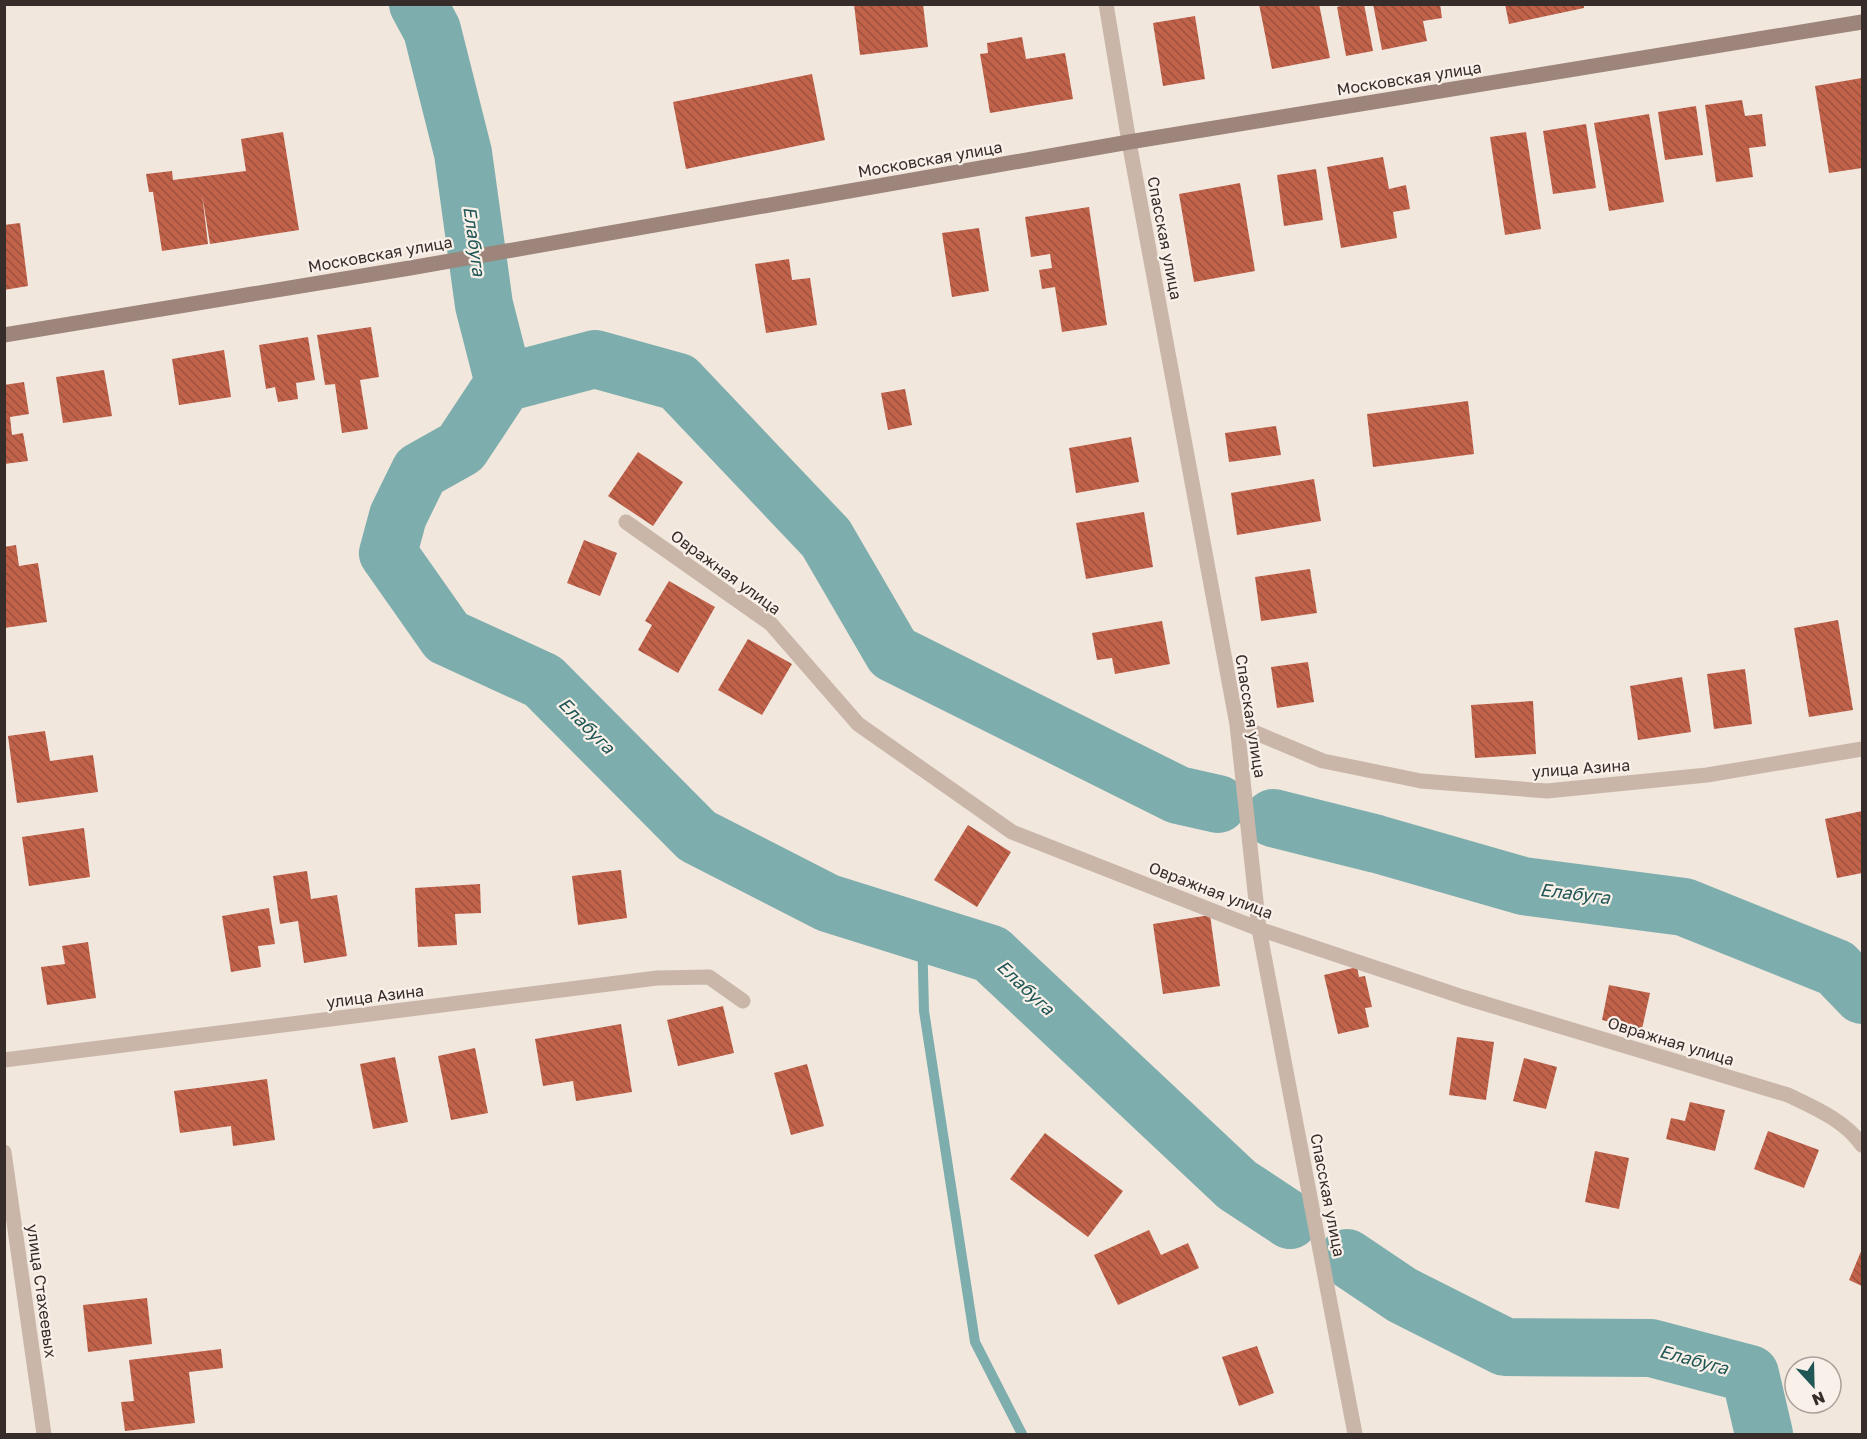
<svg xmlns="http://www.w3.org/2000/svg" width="1867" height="1439" viewBox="0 0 1867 1439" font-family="'Golos Text',sans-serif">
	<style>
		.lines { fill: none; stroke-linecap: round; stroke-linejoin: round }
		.stream { stroke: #7dadad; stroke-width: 10 }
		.river { stroke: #7dadad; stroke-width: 58 }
		.building { fill: url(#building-back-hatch) }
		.street { stroke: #c9b6a9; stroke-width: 15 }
		.secondary { stroke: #9d857b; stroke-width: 15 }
		.labels { text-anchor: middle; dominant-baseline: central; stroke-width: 4.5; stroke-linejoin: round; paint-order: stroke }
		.street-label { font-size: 16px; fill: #362c29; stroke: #f9f1e9 }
		.water-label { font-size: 18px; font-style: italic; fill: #205656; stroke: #f9f1e9 }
	</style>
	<defs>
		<pattern id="building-back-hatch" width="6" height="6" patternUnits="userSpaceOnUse" patternTransform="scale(1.5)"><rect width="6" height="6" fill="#c1624b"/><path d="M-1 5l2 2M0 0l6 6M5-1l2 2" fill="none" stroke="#9e513e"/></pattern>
	</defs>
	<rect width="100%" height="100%" fill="#f1e7dd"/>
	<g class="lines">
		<path class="stream" d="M922,932L924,1011L975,1342L1022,1434"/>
		<path class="river" d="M418,4L432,30L463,153L484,305L504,383L461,448L420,471L398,516L388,553L447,637L543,681L697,836L828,903L991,954L1237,1185L1290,1220
			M504,383L595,359L678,382L826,538L893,653L1178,795L1218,804
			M1273,818L1377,844L1523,886L1684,907L1836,968L1862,995
			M1347,1258L1402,1295L1505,1347L1651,1348L1750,1374L1764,1434"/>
	</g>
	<path class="building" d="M854,4H923L928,47L860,55Z
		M1259,4H1319L1330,58L1272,69Z
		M1349,4H1364L1373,51L1346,56L1337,7Z
		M1373,4H1440L1442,18L1423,21L1427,41L1382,50Z
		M1505,4H1584V8L1509,24Z
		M1195,16L1205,79L1163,86L1153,23Z
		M1022,37L1026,59L1065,53L1073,99L990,113L980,54L988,53L987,43Z
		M812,74L825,140L686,169L673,102Z
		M1862,78V168L1829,173L1815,86Z
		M1742,100L1745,116L1762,114L1766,146L1749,148L1753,177L1716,182L1705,105Z
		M1696,106L1703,155L1665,160L1658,112Z
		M1649,114L1664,202L1609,211L1594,123Z
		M1586,124L1596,188L1553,194L1543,131Z
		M283,132L299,230L210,244L202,194L208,244L162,251L153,192H149L146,174L172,171L173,180L246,171L241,139Z
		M1526,132L1541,229L1505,235L1490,137Z
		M1383,157L1389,189L1406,185L1410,209L1393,212L1397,238L1341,248L1327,167Z
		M1316,169L1323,220L1284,226L1277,175Z
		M1240,183L1255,271L1194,282L1179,194Z
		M1089,207L1107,325L1062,332L1055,287L1042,289L1039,270L1052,268L1050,254L1031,257L1025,217Z
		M20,223L28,286L4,290V225Z
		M979,228L989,291L952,297L942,233Z
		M789,259L792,280L810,278L817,325L766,333L755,264Z
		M371,327L379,377L360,380L368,429L342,433L335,384L325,385L317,335Z
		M308,337L315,380L296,383L298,399L278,402L275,387L266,389L259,345Z
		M224,350L231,397L179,405L172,359Z
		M104,370L112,416L63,423L56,377Z
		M24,382L29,414L10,417L12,435L23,433L28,461L4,464V385Z
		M905,389L912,425L888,430L881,393Z
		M1468,401L1474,454L1373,467L1367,414Z
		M1276,426L1281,455L1229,462L1225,433Z
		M1131,437L1139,482L1076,493L1069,448Z
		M638,452L683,482L653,526L608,496Z
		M1314,479L1321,521L1237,535L1231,493Z
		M1144,512L1153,567L1086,579L1076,523Z
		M584,540L617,553L600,596L567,583Z
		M16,545L19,566L38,563L47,622L4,628V547Z
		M1310,569L1317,613L1261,621L1255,577Z
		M669,581L715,607L678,673L638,650L652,625L645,621Z
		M1838,620L1853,710L1809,717L1794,628Z
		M1162,621L1170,664L1115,674L1112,658L1097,660L1092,633Z
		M748,639L792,664L762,715L718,690Z
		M1308,662L1314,702L1277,708L1271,667Z
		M1745,669L1752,724L1714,729L1707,674Z
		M1682,677L1691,732L1638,740L1630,686Z
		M1533,701L1536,754L1475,758L1471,705Z
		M45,731L50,761L93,755L98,792L17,803L8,736Z
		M1862,811V873L1837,878L1825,819Z
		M968,825L1011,852L977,907L934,880Z
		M84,828L90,877L29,886L22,837Z
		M621,870L627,918L578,925L572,876Z
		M307,871L311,899L337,895L347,956L304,963L298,921L280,924L273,876Z
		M480,884L481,913L455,914L457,945L418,947L415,888Z
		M269,908L275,944L258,946L261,967L231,972L222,916Z
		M1210,915L1220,986L1163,994L1153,924Z
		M88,942L96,998L47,1005L41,967L65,964L62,946Z
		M1357,967L1359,977L1365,976L1372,1007L1365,1008L1369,1027L1338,1034L1324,975Z
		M1609,985L1650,993L1642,1029L1602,1020Z
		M723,1006L734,1053L678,1066L667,1020Z
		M621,1024L632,1092L576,1101L573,1081L543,1086L535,1039Z
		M1457,1037L1494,1042L1486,1100L1449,1095Z
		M475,1048L488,1113L451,1120L438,1056Z
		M395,1057L408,1122L373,1129L360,1064Z
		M1524,1058L1557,1067L1546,1109L1513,1101Z
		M807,1064L824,1126L791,1135L774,1073Z
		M267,1079L275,1140L233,1146L231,1126L180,1133L174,1091Z
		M1690,1102L1725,1110L1715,1151L1666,1139L1671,1118L1685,1121Z
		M1768,1131L1819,1150L1804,1188L1754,1169Z
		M1045,1133L1123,1191L1088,1237L1010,1179Z
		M1595,1151L1629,1158L1619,1209L1585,1202Z
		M1149,1230L1161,1255L1188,1243L1199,1268L1118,1305L1094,1255Z
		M1862,1249V1286L1849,1280Z
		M147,1298L152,1344L88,1352L83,1305Z
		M1257,1346L1274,1393L1239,1406L1222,1357Z
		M221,1349L223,1368L189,1372L195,1423L125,1431L121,1402L134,1401L129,1360Z"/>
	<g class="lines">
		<path class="street" d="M1106,4L1129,142L1237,725L1259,929L1355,1434
			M626,522L771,624L858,724L1012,832L1259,929L1463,997L1788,1095C1815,1108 1844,1120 1862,1145
			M1237,725L1323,761L1421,781L1547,791L1707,775L1862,749
			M4,1060L657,978L709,977L743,1001
			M4,1152L44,1434"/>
		<path class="secondary" d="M4,335L410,268L1129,142L1862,22"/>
	</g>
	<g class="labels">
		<g class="street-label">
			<text transform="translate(1409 78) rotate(-9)">Московская улица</text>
			<text transform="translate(930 159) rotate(-10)">Московская улица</text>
			<text transform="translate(1165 238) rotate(79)">Спасская улица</text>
			<text transform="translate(380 254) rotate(-10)">Московская улица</text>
			<text transform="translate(726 572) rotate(36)">Овражная улица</text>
			<text transform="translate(1251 716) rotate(81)">Спасская улица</text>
			<text transform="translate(1581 768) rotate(-4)">улица Азина</text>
			<text transform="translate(1211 890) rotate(21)">Овражная улица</text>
			<text transform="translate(375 996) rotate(-7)">улица Азина</text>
			<text transform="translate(1671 1041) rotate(17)">Овражная улица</text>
			<text transform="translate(1328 1195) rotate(79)">Спасская улица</text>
			<text transform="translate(42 1291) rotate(82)">улица Стахеевых</text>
		</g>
		<g class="water-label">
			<text transform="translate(475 241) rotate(82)">Елабуга</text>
			<text transform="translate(587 725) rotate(45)">Елабуга</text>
			<text transform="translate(1575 893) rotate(7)">Елабуга</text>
			<text transform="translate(1026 987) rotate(43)">Елабуга</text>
			<text transform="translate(1694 1359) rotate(15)">Елабуга</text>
		</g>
	</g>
	<rect width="1867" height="1439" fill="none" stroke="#362c29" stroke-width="12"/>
	<g transform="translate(1813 1385) rotate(158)"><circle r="28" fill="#f9f1e9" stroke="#aba29c" stroke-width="1.5"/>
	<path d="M0-4.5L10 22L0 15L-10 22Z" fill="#205656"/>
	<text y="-9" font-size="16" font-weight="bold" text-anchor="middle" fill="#362c29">N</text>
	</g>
</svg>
